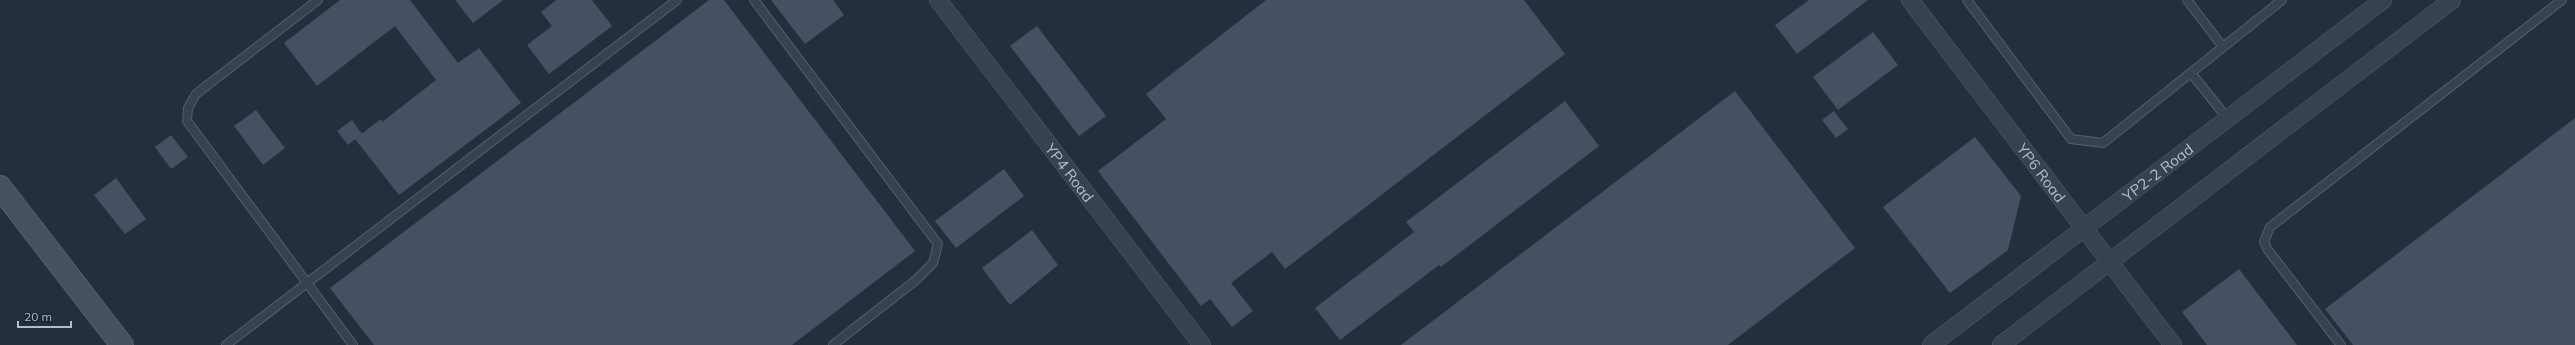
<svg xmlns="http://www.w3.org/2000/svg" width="2575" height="345" viewBox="0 0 2575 345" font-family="Mulish,sans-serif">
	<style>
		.building { fill: #455162 }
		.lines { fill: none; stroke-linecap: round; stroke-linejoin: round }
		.lane-casing { stroke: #565f6c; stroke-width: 10 }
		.street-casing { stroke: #565f6c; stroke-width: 18 }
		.secondary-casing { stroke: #565f6c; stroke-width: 24 }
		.lane { stroke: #38414e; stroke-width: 8 }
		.street { stroke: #38414e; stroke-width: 17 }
		.secondary { stroke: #465061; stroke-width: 22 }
		.labels { text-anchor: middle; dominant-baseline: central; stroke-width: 3; stroke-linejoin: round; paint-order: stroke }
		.street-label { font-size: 15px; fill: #b4bcc9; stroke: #1d2633 }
	</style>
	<rect width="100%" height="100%" fill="#242f3e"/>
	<path class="building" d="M340,0H410L458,63L479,48L521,103L399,195L355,139L381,119L382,122L436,80L395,26L317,86L284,43Z
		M455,0H503L473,23Z
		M556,0H592L612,26L549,74L527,45L552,26L541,12Z
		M709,0H724L915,251L792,345H374L330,288Z
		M771,0H833L844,15L805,44Z
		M1266,0H1524L1565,54L1285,269L1272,252L1231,283L1253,311L1232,327L1210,299L1201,306L1098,171L1166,119L1146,94Z
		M1809,0H1868L1797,54L1775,25Z
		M1037,26L1106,116L1079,136L1010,46Z
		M1873,32L1898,65L1838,110L1813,77Z
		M1735,91L1855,248L1728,345H1401Z
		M1565,101L1599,146L1441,267L1439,265L1340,340L1315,308L1414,232L1406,222Z
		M256,110L285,148L263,165L234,126Z
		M1834,111L1848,129L1836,138L1822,120Z
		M2575,118V345H2353L2325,309Z
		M352,120L362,134L348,145L337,131Z
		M171,135L188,157L171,169L155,147Z
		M1975,137L2021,196L2008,250L1950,293L1883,207Z
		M1004,169L1024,196L956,248L935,221Z
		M116,178L146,219L125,234L94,195Z
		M1032,230L1058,265L1010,305L982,268Z
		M2239,269L2297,345H2207L2182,312Z"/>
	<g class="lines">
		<g class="lane-casing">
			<path id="lane" d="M318,0L196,94L188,108L187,121L353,345
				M754,0L938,244L933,263L916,280L833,345
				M1967,0L2071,139L2103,143L2282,0
				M2187,0L2223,47
				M2191,73L2228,119
				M226,345L677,0
				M2341,345L2268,250L2264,242L2270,227L2562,0"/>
		</g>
		<g class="street-casing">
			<g id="street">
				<path id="s1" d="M938,0L1202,345"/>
				<path id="s2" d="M1910,0L2173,345"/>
				<path id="s3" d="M1931,345L2383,0"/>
				<path d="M2001,345L2452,0"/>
			</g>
		</g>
		<g class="secondary-casing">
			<path id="secondary" d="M0,187L122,345"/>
		</g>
		<use href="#lane" class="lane"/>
		<use href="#street" class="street"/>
		<use href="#secondary" class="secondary"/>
	</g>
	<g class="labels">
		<g class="street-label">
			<text stroke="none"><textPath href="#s1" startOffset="217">YP4 Road</textPath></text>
			<text stroke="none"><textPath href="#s2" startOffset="217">YP6 Road</textPath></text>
			<text stroke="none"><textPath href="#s3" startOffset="285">YP2-2 Road</textPath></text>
		</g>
	</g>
	<path d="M18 321v6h53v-6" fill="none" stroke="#b4bcc9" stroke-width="2"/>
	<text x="24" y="321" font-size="12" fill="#b4bcc9" stroke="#1d2633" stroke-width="3" paint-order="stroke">20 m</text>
</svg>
